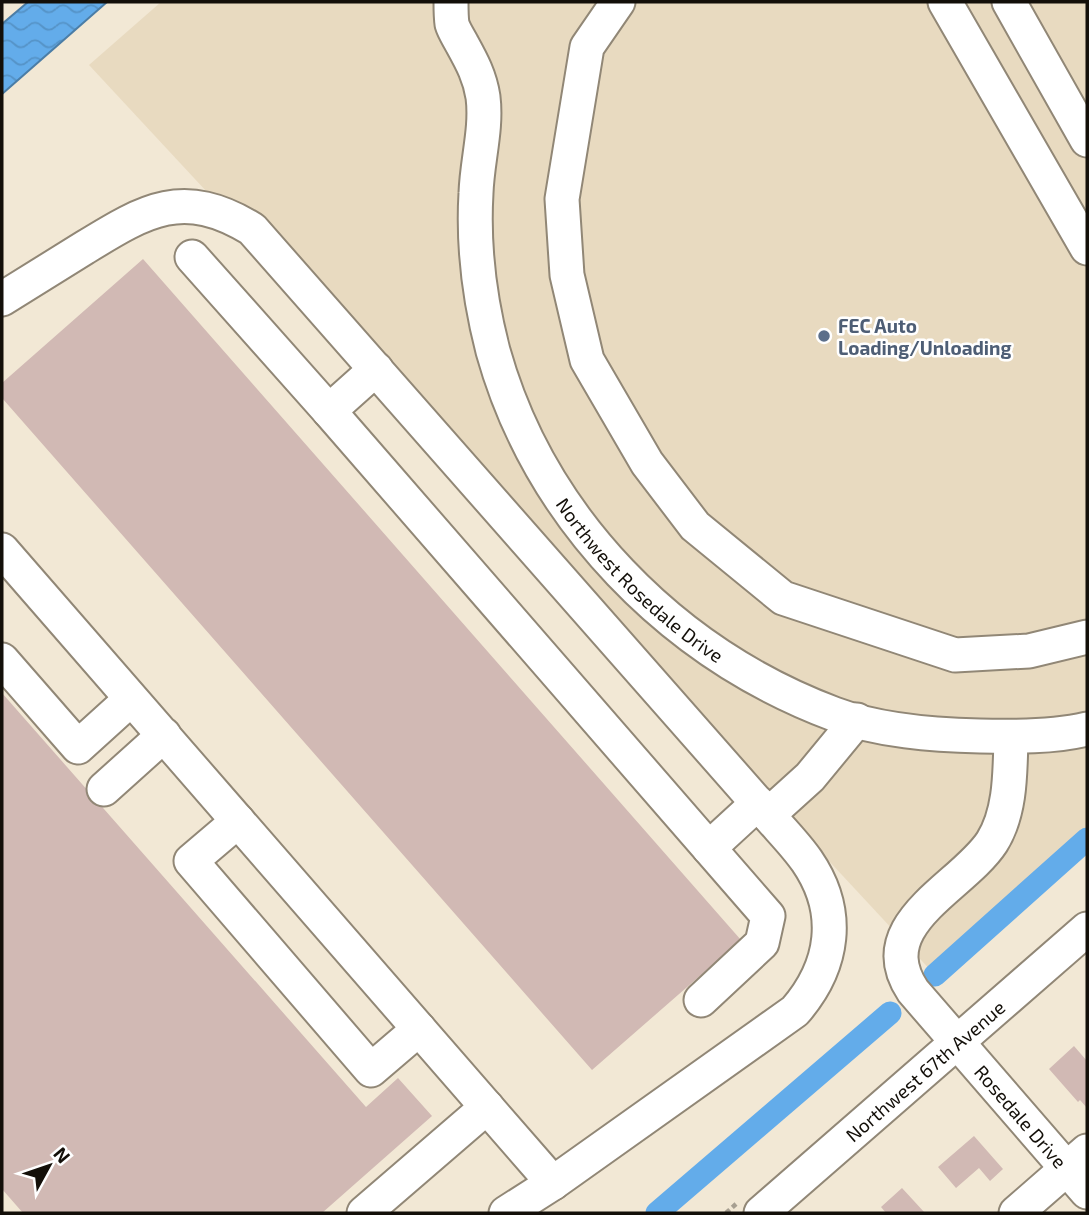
<svg xmlns="http://www.w3.org/2000/svg" width="1089" height="1215" viewBox="0 0 1089 1215" font-family="'Exo 2',sans-serif">
	<style>
		.built { fill: #e8dac0 }
		.water { fill: url(#water-waves); stroke: #4b7da6; stroke-width: 2 }
		.lines { fill: none; stroke-linecap: round; stroke-linejoin: round }
		.canal { stroke: #63acea; stroke-width: 23 }
		.building { fill: #d1b9b4 }
		.minor-casing { stroke: #918776; stroke-width: 37 }
		.path { stroke: #a79f91; stroke-width: 4.5; stroke-dasharray: 5 3.5; stroke-linecap: butt }
		.minor { stroke: #fff; stroke-width: 33 }
		.service-dot { fill: #5c6f8a; stroke: #fff; stroke-width: 2.5 }
		.labels { text-anchor: middle; dominant-baseline: central; stroke-width: 5; stroke-linejoin: round; paint-order: stroke }
		.service-label { font-size: 19px; font-weight: bold; fill: #4e5e75; stroke: #fff; text-anchor: start }
		.street-label { font-size: 19px; fill: #130f09; stroke: #fff }
	</style>
	<defs>
		<pattern id="water-waves" width="16" height="10" patternUnits="userSpaceOnUse" patternTransform="scale(1.75)"><rect width="16" height="10" fill="#63acea"/><path d="M0 5q4-4 8 0t8 0" fill="none" stroke="#5593c7"/></pattern>
	</defs>
	<rect width="100%" height="100%" fill="#f2e8d5"/>
	<path class="built" d="M161,2H1087V836L935,975L89,65Z"/>
	<path class="water" d="M28,2H107L2,94V24Z"/>
	<g class="lines">
		<path class="canal" d="M935,975L1087,839
			M657,1213L890,1013"/>
	</g>
	<path class="building" d="M143,259L741,940L592,1070L2,398V383Z
		M2,693L366,1107L398,1078L432,1116L322,1213H23L2,1189Z
		M1074,1046L1087,1061V1108L1080,1100L1078,1102L1049,1069Z
		M974,1136L1003,1169L990,1181L979,1168L956,1188L938,1167Z
		M902,1188L925,1213H886L881,1207Z"/>
	<g class="lines">
		<g class="minor-casing">
			<g id="minor">
				<path id="s1" d="M451,2C451,9 451,17 452,24C454,31 459,38 462,44C472,62 480,77 483,97C487,129 477,161 476,193C473,244 480,301 493,351C540,519 672,653 834,714C879,731 932,735 980,736C1015,737 1053,737 1087,729"/>
				<path d="M618,2L587,47L562,199L567,275L587,360L647,463L695,526L783,598L955,655L1029,651L1087,637"/>
				<path d="M945,2L1087,248"/>
				<path d="M1009,2L1087,140"/>
				<path d="M192,257L329,411"/>
				<path d="M2,299C29,282 57,265 84,248C146,210 183,187 252,229L768,815C781,830 796,845 807,861C842,912 834,966 795,1011L553,1183L506,1213"/>
				<path d="M376,369L329,411L768,916L762,943L701,1000"/>
				<path d="M2,550L553,1183"/>
				<path d="M2,660L78,747L131,699"/>
				<path id="s2" d="M1011,737C1010,771 1011,812 992,842C962,888 868,924 913,991L1087,1192"/>
				<path d="M104,789L164,735"/>
				<path d="M768,815L810,777L857,720"/>
				<path d="M238,821L191,861L371,1070L419,1029"/>
				<path d="M709,848L758,803"/>
				<path d="M364,1213L487,1107"/>
				<path id="s3" d="M761,1213L1087,929"/>
				<path d="M1016,1213L1087,1151"/>
			</g>
		</g>
		<path class="path" d="M726,1213L736,1204"/>
		<use href="#minor" class="minor"/>
	</g>
	<circle class="service-dot" cx="824" cy="336" r="7"/>
	<g class="labels">
		<g class="service-label">
			<text x="838" y="325">FEC Auto<tspan x="838" dy="22">Loading/Unloading</tspan></text>
		</g>
		<g class="street-label">
			<text stroke="none"><textPath href="#s1" startOffset="635">Northwest Rosedale Drive</textPath></text>
			<text stroke="none"><textPath href="#s3" startOffset="217">Northwest 67th Avenue</textPath></text>
			<text stroke="none"><textPath href="#s2" startOffset="460">Rosedale Drive</textPath></text>
		</g>
	</g>
	<rect width="1089" height="1215" fill="none" stroke="#130f09" stroke-width="7"/>
	<g transform="translate(49 1166) rotate(50)" stroke="#ffffff" stroke-width="5" paint-order="stroke">
	<path d="M0-5L12 26L0 18L-12 26Z" fill="#130f09"/>
	<text y="-10" font-size="19" font-weight="bold" text-anchor="middle" fill="#130f09">N</text>
	</g>
</svg>
